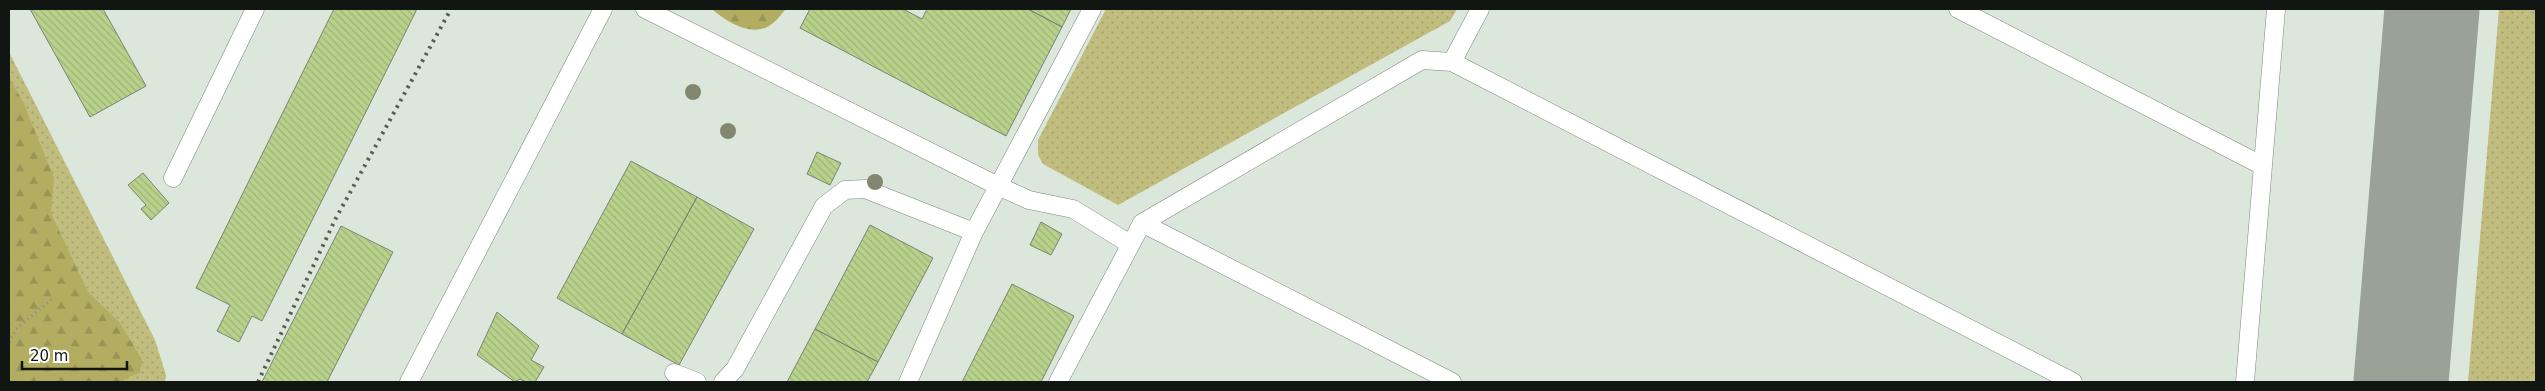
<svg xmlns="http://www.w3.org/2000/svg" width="2545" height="391" viewBox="0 0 2545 391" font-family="'DejaVu Sans',sans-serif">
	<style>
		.grass { fill: url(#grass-dots) }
		.forest { fill: url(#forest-firs) }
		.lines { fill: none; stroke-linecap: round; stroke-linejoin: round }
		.taxiway { stroke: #9aa298; stroke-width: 95 }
		.building { fill: url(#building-back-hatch); stroke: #7d8275 }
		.service-casing { stroke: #7d877d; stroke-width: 19 }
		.path { stroke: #878f86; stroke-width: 3; stroke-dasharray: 1 4; stroke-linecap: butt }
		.service { stroke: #fff; stroke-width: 18 }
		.rail { stroke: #575d56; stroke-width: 4; stroke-dasharray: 2.5 5; stroke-linecap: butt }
		.tree { fill: #83876f }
	</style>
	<defs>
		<pattern id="grass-dots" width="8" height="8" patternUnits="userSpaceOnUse" patternTransform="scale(1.25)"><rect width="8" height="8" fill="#c0bd7e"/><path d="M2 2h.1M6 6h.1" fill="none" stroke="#a4a26c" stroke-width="1.8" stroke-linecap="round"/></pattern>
		<pattern id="forest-firs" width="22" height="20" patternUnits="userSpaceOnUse" patternTransform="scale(1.25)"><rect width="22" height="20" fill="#b2ad61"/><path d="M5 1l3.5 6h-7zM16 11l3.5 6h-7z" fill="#989453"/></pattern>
		<pattern id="building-back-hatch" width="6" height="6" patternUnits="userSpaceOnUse" patternTransform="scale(1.25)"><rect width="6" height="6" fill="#b8d28b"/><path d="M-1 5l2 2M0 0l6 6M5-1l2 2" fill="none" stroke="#9db477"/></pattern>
	</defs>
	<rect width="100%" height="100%" fill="#dce7db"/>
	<path class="grass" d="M1106,9H1457L1450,21L1118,205L1043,164L1038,155V140Z
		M2499,9H2536V382H2468Z
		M9,52L155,340L166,375L165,382H9Z"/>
	<path class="forest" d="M712,9H786C781,14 776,22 769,26C751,37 725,21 712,9Z
		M9,77L23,102L54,178L51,213L88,292L120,323L142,360L140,373L128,377L122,382H9Z"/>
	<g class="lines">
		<path class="taxiway" d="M2401,382L2432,9"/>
	</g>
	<path class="building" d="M30,9H103L146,86L90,117Z
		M334,9H417L262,321L252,316L239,342L217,331L230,305L196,288Z
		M810,9H903L922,19L927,9H1028L1062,27L1006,136L800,28Z
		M1028,9H1071L1062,27Z
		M817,152L841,163L830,185L807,174Z
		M631,161L697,197L622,334L557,298Z
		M143,173L169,203L151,220L141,209L146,205L128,185Z
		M697,197L754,229L679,365L622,334Z
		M1041,222L1062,234L1051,255L1030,245Z
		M870,225L933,258L878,362L815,329Z
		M341,226L393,252L327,382H262Z
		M1012,284L1074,316L1041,382H962Z
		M497,312L539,346L531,360L544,367L535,382H526L520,379L515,382L477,355Z
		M815,329L878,362L867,382H787Z"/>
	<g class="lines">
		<g class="service-casing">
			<path id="service" d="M645,9L998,186L1029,200L1073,209L1130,244
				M1958,9L2263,166
				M1452,62L1480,9
				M173,178L255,9
				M1142,223L1452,382
				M674,373L697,382
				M409,382L603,9
				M723,382L735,369L824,206L845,190L865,189L974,232
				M908,382L974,232L1092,9
				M1058,382L1142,223L1422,60L1452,62L2073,382
				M2245,382L2276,9"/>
		</g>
		<path class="path" d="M9,342L16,329L52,299"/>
		<use href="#service" class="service"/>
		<path class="rail" d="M258,382L336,218L451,9"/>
	</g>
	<g class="tree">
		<circle cx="693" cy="92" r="8"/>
		<circle cx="728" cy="131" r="8"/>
		<circle cx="875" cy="182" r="8"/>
	</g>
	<rect width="2545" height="391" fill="none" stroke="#121612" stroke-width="20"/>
	<path d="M22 361v8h105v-8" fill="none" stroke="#121612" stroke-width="2.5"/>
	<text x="30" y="361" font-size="15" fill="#121612" stroke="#ffffff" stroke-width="4" paint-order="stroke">20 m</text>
</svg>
